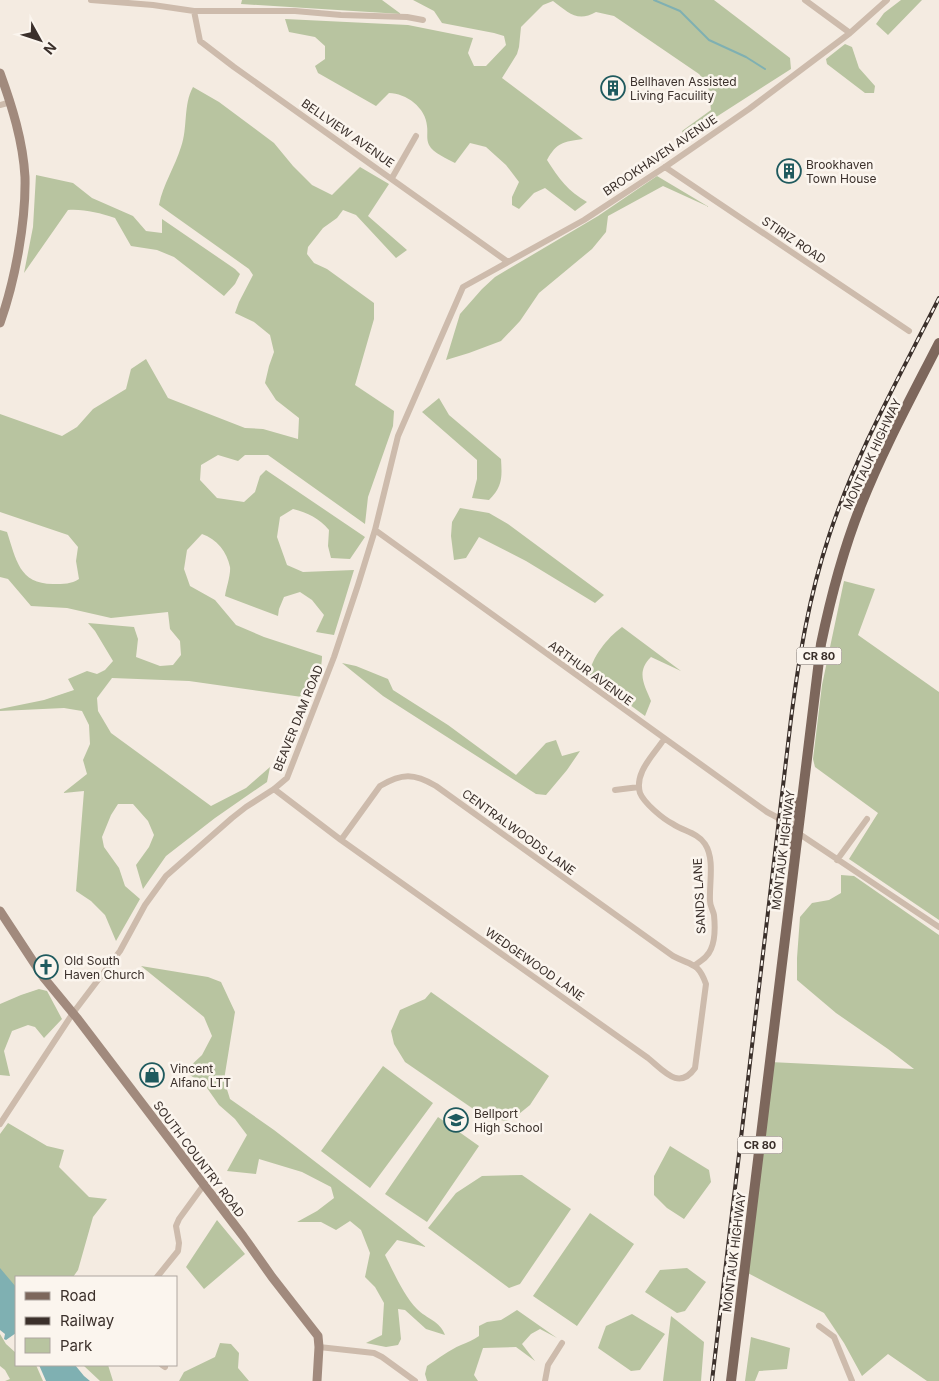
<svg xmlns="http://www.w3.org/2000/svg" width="939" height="1381" viewBox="0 0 939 1381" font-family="Inter,sans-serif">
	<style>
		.green { fill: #b8c4a0 }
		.water { fill: #7fb0b2 }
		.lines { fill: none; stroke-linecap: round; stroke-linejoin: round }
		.stream { stroke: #7fb0b2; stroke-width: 2 }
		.minor { stroke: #cdbbac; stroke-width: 6 }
		.secondary { stroke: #a18a7d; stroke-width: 9 }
		.primary { stroke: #7d675c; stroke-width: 10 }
		.rail-casing { stroke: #3b302b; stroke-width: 4 }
		.rail { stroke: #fbf5ee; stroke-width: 2; stroke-dasharray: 5.5; stroke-linecap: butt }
		.labels { text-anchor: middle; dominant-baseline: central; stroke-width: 5; stroke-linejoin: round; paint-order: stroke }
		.shield { fill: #fbf5ee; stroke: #756b66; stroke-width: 1 }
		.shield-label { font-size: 11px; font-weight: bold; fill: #3b302b }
		.poi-label { font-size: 12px; fill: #3b302b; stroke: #fbf5ee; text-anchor: start }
		.street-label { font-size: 12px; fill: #3b302b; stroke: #fbf5ee }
	</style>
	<rect width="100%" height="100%" fill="#f4ebe1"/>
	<path class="green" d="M242,0H382L401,14L241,4Z
		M413,0H714L790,58L791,69L685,137L682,131L711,110L708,84L699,74L614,16L596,12C577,23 568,12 553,1L543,5L521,27L519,47L517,54L502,78L583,139C563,142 557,142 547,160C559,179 568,191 587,202L575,211L545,188L534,193L519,209L512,205V197L519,182L506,165L486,147L470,143L455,163C448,159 433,153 429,145C426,139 428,133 427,126C426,108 406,93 389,93L376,106L318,73L315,66L325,59V46L315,37L289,32L285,19L408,25L473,38L468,53L474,66H486L506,45L504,36L494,33L442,23L434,11Z
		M901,0H922L888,35L876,24L884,13Z
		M845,44L852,47L859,68L875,86L874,93H865L827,64L826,59Z
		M193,87L219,102L274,143L293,166L312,185L332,195L360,167L389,184L368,216L407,250L396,258L356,215L343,210L337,218L323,228L308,247L307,254L314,263L327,269L374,303V319L355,385L394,411L393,426L368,497L365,524L268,455H245L238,461L218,455L201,465L200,480L217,498L244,502L255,492L260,476L266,470L365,537L350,559L331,558L328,546L329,530C319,518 308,513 293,509L280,517L277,537L287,565L303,572L354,570L334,635L316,632L324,615L312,600L300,592L284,597L279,609L278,616L225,596C226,589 231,574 230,567C227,552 217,539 202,534L187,550L184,569L190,586L215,600L236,625L264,637L322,656C322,671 315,690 302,697L189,681L112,678L97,698L98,711L111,733L211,806L246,788L270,767L267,782L215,818L166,856L143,889L136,865L149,847L154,835L148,821L133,804H118L111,815L102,837L104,847L119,868L125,886L140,899L116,941L105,915L91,901L76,891L84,791L63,793L87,774L83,760L90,744L89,725L82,711L64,708L0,711V709L44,700L74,690L68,679L87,671L97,674L105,670L113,661L95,631L88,623L134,627L138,639L136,657L160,666L173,665L181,655L180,641L170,629L168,612L111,618L67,608L31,606L8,579L0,577V530L7,532C16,559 19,584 53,584C64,584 71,584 79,579L76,561L78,547L68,535L0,512V414L62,436L77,427L93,409L126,389L131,369L146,359L168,398L245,428L263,429L298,439L299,418L276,400L265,383L269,366L274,352L270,335L254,322L235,313L239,302L253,275L249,269L159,205C163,184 175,167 181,147C188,128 183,105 193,87Z
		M36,175L73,183L92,198L133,216L146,231L162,233V219L235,269L240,274L235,284L224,296L174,257L157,250L131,246L115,218C99,213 85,209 68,210L24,273L33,227Z
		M657,176L709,207L663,186L608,216L606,232L592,249L539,293L520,321L501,341L469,353L446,360L460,314L482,289L495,277L598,216Z
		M439,398L449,415L501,459C502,476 503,487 489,500L472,498L477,479V460L422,412Z
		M460,508L489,513L508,524L604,595L595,603L526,561L479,537L466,558L454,560L451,536L452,522Z
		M844,581L875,589L858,635L939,692V920L849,859L878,813L815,767L813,759L822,685Z
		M622,627L681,671L651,657C636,672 644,684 651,701L645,716L589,675C592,657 607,638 622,627Z
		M342,663L356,666L388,679L393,690L448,725L516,775L546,743L556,740L562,756L580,751L567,770L546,795L536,794L383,696Z
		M841,875L854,876L939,935V1381H927L888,1354L862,1376L844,1343L824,1313L744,1271L770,1062L914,1069L888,1049L836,1013L797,980V958L800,917L812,903L829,900L841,893Z
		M141,966L208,977L221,982L235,1012L224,1080L230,1099L274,1130L426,1247L397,1240L385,1255C393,1271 404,1296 417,1309C427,1319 440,1321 445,1335L426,1329L405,1310L398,1309L401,1339L398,1345L386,1347L366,1343L382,1335L384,1303L375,1287L365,1277L370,1253L361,1230L350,1221L336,1230L321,1222H297L317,1211L334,1198L331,1187L302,1172L259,1159L256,1174L227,1171L247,1135L235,1119L219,1105L207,1088L185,1071L202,1055L212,1036L204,1017Z
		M39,989L47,991L62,1019L44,1038L35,1027L28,1025L12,1031L4,1051L10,1076L0,1075V1004L21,995Z
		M431,992L549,1076L530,1105L514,1118L506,1121L485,1117L405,1062L394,1044L391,1031L400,1010L425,999Z
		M383,1066L433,1103L370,1188L321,1151Z
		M438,1117L479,1146L427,1222L385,1194Z
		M8,1123L47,1146L64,1150L59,1167L89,1197L107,1199L93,1217L78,1270L73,1277H16V1302L0,1312V1134Z
		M670,1146L709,1170L711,1182L684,1219L667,1208L654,1195V1176Z
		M522,1175L571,1209L520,1284L509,1288L428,1228L456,1193L482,1176Z
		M590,1213L634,1244L577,1326L533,1296Z
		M217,1220L245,1254L204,1289L186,1267Z
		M687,1268L706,1282L685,1311L677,1313L645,1292L660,1270Z
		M517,1310L557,1338L540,1329L531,1334L522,1344L535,1361L516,1347L483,1348L474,1375L478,1381H427L425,1374L427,1366C438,1359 449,1350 461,1345C468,1342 473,1340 479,1336V1326L487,1322L501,1320Z
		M632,1314L665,1334L640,1370L631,1371L598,1348L606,1326Z
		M671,1316L704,1342L701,1381H663Z
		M0,1334L6,1344L16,1353V1365H36L43,1381H5L10,1379L5,1370L0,1366Z
		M751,1337L790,1348L787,1369L759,1371L755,1381H745Z
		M220,1343L231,1344L239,1353L238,1368L249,1381H179L184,1372L215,1357Z
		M83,1365H108L113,1381H100Z"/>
	<path class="water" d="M0,1268L16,1287V1333L6,1340L4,1339L5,1334L0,1330Z
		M39,1365H75L84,1376L90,1381H46Z"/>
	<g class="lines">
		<path class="stream" d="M654,0L680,11L709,40L746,57L765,69"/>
		<path class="minor" d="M91,0L153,5L194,11H295L341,15L407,17L423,20
			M805,0L850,33
			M194,11L200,41L234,67L508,262
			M0,105L11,102
			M665,167L909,331
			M392,178L416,136
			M375,530L767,812L784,821L799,825
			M664,739C654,755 634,772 640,793C644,803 663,819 673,824C683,831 698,833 705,844C715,859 709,884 710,901C710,906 713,910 714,915C715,925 715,940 711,949C708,957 701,961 695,965
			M274,789L341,840L648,1058C664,1071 679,1091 695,1068L706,984C698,962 692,966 673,956L436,786C414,773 402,773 380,786L341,840
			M615,790L639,787
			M798,833L939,927
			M837,860L867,819
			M0,1124L73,1013L120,951L145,905L166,876L232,818L246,807L274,789L287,778L334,657L358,585L375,530L398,436L463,287L584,220L665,167L749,109L850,33L887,0
			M157,1277L178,1251L179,1243L176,1226L179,1219L203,1186
			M819,1326L834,1337L852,1381
			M319,1347L374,1353L382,1357L415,1381
			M162,1365L165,1367
			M545,1381L548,1365L562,1343"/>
		<path class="secondary" d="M0,73C12,106 23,141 25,177C26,222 15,281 0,323
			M0,911L44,978L77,1018L243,1236L272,1277L318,1336L319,1347L317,1381"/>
		<path class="primary" d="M793,845L790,829L781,820L790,816L799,802
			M731,1381L821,644C831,596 843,550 861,505C883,449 912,396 939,343"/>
		<g class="rail-casing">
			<path id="rail" d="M712,1381L791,719C799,657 809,596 829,536C856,453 900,376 939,298"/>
		</g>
		<use href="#rail" class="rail"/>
	</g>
	<defs>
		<g id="building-ring" transform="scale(1.25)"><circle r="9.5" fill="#fbf5ee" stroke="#1f5a5e" stroke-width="1.5"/><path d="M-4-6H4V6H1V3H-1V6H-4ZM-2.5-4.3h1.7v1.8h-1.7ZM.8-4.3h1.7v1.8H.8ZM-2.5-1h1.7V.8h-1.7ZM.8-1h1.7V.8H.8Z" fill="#1f5a5e"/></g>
		<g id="church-ring" transform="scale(1.25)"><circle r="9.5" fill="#fbf5ee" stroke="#1f5a5e" stroke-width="1.5"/><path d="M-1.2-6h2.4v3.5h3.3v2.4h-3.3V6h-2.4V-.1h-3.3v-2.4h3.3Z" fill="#1f5a5e"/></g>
		<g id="shop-ring" transform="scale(1.25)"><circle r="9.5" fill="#fbf5ee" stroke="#1f5a5e" stroke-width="1.5"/><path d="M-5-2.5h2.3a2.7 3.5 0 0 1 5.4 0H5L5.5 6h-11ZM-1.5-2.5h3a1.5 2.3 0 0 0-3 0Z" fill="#1f5a5e"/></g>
		<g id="school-ring" transform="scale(1.25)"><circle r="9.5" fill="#fbf5ee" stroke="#1f5a5e" stroke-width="1.5"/><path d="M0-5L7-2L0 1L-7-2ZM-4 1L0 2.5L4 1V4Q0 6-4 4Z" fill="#1f5a5e"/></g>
	</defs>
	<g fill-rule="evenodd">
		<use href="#building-ring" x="613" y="88"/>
		<use href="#building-ring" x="789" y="171"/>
		<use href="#church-ring" x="46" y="967"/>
		<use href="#shop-ring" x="152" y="1075"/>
		<use href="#school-ring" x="456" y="1120"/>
	</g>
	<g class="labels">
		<g class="shield">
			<rect x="796.5" y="647.5" width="45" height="17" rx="4"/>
			<rect x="737.5" y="1136.5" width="45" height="17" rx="4"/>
		</g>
		<g class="shield-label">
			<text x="819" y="656">CR 80</text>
			<text x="760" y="1145">CR 80</text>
		</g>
		<g class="poi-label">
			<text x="630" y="81">Bellhaven Assisted<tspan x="630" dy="14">Living Facuility</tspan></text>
			<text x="806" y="164">Brookhaven<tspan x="806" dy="14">Town House</tspan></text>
			<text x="64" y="960">Old South<tspan x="64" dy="14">Haven Church</tspan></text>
			<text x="170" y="1068">Vincent<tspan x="170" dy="14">Alfano LTT</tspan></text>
			<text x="474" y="1113">Bellport<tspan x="474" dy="14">High School</tspan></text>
		</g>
		<g class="street-label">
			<text transform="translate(348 133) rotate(35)">BELLVIEW AVENUE</text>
			<text transform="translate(660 155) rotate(-34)">BROOKHAVEN AVENUE</text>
			<text transform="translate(794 240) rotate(34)">STIRIZ ROAD</text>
			<text transform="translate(872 454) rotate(-65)">MONTAUK HIGHWAY</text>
			<text transform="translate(591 673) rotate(36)">ARTHUR AVENUE</text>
			<text transform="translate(298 718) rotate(-68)">BEAVER DAM ROAD</text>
			<text transform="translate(519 832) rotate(36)">CENTRALWOODS LANE</text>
			<text transform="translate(783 850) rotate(-83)">MONTAUK HIGHWAY</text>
			<text transform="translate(699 896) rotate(-93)">SANDS LANE</text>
			<text transform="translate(535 964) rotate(35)">WEDGEWOOD LANE</text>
			<text transform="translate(199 1159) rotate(53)">SOUTH COUNTRY ROAD</text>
			<text transform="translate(734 1252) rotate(-83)">MONTAUK HIGHWAY</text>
		</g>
	</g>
	<rect x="15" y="1276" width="162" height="90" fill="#fbf5ee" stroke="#aea6a0"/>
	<rect x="25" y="1292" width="25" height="8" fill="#7d675c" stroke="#aea6a0"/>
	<text x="60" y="1301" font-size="15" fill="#3b302b">Road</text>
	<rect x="25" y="1317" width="25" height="8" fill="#3b302b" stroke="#aea6a0"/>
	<text x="60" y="1326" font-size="15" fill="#3b302b">Railway</text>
	<rect x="25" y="1338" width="25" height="15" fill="#b8c4a0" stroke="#aea6a0"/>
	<text x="60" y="1351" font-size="15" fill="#3b302b">Park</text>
	<g transform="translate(40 40) rotate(130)" stroke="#fbf5ee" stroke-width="4" paint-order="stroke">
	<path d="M0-4L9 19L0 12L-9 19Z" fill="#3b302b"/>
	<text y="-8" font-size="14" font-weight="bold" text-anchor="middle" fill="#3b302b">N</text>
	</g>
</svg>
